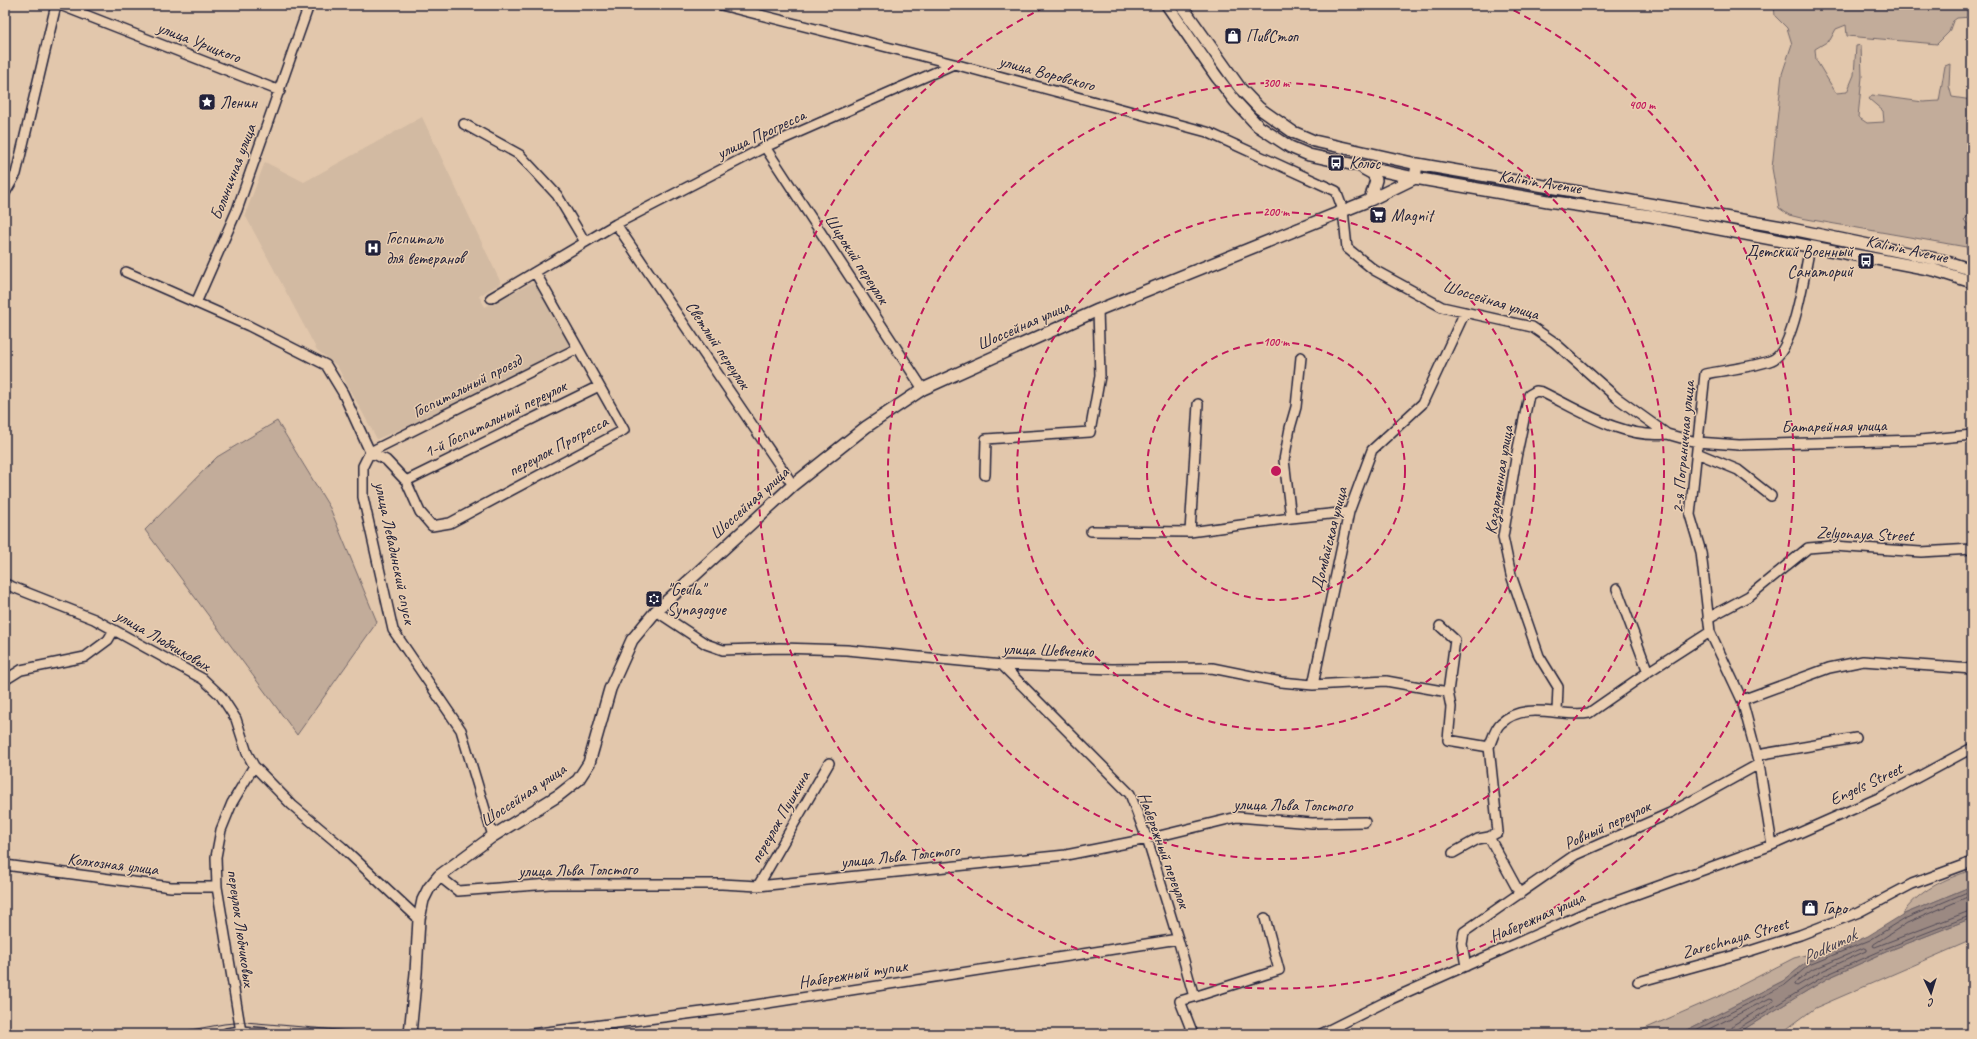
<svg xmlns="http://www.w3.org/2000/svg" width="1977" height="1039" viewBox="0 0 1977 1039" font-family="Caveat,sans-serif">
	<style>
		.built { fill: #d2baa2 }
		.green { fill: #c2ac9a; stroke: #72676a }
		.water { fill: #9b8982; stroke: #6b6066 }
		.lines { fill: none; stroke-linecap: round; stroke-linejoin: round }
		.shore { stroke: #524b57; stroke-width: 1 }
		.minor-casing { stroke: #22223b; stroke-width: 12 }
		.major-casing { stroke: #22223b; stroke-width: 14 }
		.minor { stroke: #eaceb1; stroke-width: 9 }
		.major { stroke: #eaceb1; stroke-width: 11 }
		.tram { stroke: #22223b; stroke-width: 1 }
		.ring { fill: none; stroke: #c2185b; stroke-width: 2; stroke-dasharray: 7 5 }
		.labels { text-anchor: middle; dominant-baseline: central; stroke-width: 3; stroke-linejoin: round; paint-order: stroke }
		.poi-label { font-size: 17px; fill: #22223b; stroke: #eaceb1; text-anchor: start }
		.street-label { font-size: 17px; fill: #22223b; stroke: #eaceb1 }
		.water-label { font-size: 18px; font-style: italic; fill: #464150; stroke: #eaceb1 }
		.centre { fill: #c2185b; stroke: #eaceb1; stroke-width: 2 }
		.ring-label { font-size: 12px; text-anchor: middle; font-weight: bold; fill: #c2185b; stroke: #eaceb1; stroke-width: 3; stroke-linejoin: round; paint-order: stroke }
	</style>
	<rect width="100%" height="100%" fill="#e2c7ac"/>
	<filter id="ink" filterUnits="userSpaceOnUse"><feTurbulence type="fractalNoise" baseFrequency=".025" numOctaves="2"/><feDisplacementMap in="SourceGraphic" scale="8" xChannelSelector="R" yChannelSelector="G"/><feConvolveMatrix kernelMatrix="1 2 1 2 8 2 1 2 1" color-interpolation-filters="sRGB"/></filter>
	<g filter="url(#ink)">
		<path class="built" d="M422,117L501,283L479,296L485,307L536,281L574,348L455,406L377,439L337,366L317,350L245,215L265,162L304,182Z"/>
		<path class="green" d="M1774,5H1972V17L1957,18L1953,21L1949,32L1937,44L1847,36L1846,25L1836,29L1830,40L1815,49L1816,60L1836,93L1847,92L1854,75L1856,46L1861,45L1862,77L1858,117L1867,123L1884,122L1883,111L1869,99L1872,95L1923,102L1939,101L1945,66L1950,64L1949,86L1952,97L1972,100V212L1964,220L1972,229V248L1801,218L1789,215L1779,208L1772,168L1782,74L1792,44L1787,28L1775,16Z
			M277,421L330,508L377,622L297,735L145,530L217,457Z
			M1972,870V886L1902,915C1918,890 1945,879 1972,870Z
			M1972,918V940L1815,1008L1780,1034H1736L1828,978L1888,951Z
			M1852,943L1807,962L1783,981L1679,1034H1633L1722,995L1794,958Z"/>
		<path class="water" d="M1972,886V918L1888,951L1828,978L1736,1034H1679L1783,981L1807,962L1868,936L1902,915Z"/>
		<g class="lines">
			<path class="shore" d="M1972,895L1907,923L1874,944L1873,946L1875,947L1972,910
				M1864,948L1866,949V951L1824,970L1797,986L1795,985V983L1812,970Z
				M1688,1034L1785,985L1809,965L1870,940L1904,919L1972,890
				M1699,1034L1770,998L1773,999L1772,1002L1733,1025L1730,1034
				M1735,1034L1737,1029L1826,975L1887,948L1972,915"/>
			<g class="minor-casing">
				<path id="minor" d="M60,5L280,91
					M721,5L954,64L1207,132L1336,191L1343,210L1347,248L1374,270L1442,307L1532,327L1554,342L1617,398L1667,434L1681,438L1697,442L1739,445L1920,440L1972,435
					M464,124L520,155L557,195L585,242
					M765,147L923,389
					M5,193L16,174L56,5
					M616,224L793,485
					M126,272L249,326L326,365L343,393L370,452L363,466V497L393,630L461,730L493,836
					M491,298L616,224L765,147L954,64
					M196,303L237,210L309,5
					M370,452L386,460L406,481L420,512L432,526L450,523L624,430L535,272
					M370,452L578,348
					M1697,453L1738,470L1771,496
					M985,475L986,439L1090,432L1100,376L1098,310
					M406,481L599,386
					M1291,518L1284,460L1290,428L1296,407L1301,357
					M1091,531L1190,532L1291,518L1349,512
					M1190,532L1198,404
					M5,584L94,619L203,679L221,696L236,719L247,753L254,766L292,805L342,847L419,919
					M1617,589L1648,672
					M656,611L706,644L723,650L780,648L847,650L1002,665L1112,669L1212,668L1281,682L1313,685L1386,681L1448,692L1451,707L1448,740L1489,747C1492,740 1495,728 1501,723C1526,700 1561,718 1589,713L1648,672L1710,632
					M1708,618L1749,596L1808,548L1833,546L1921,552L1972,549
					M1440,626L1455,640L1448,692
					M1002,665L1130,794L1147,839L1178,939L1194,997L1180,1001L1193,1034
					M5,680L21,670L85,657L108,640L114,630
					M1313,685L1349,512L1372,450L1422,404L1465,312
					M1742,700L1829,668L1863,661L1972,669
					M1557,712L1558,687L1539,656L1511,575L1503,537L1516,458L1529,395L1536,391L1542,392C1581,411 1622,439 1667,434
					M1757,755L1856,738
					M1489,837L1520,894
					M1772,845L1759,764L1742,700L1710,632L1701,552L1690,515L1705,374C1724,370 1755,367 1772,360C1794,352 1805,269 1810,247
					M1453,853L1478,839L1489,837L1498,832L1489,747
					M5,865L171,887H217
					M439,876L458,891L550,884H722L758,886L1066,855L1147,839L1237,817L1312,823L1365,822
					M758,886L829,763
					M1466,966L1462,944L1464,932L1575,855L1670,813L1759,764
					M1638,982L1750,951L1800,935L1859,912L1912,884L1972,862
					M1194,997L1279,970L1265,918
					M241,1032L217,887L216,857L221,830L232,803L254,766
					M531,1034L749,1006L1178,939
					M1321,1034L1389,1000L1587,912L1772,845L1883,796L1972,748"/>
			</g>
			<g class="major-casing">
				<path id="major" d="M1167,5L1216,76L1235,101L1258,126L1290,147L1309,155L1415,178L1548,201L1651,216L1934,270L1972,282
					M1181,5L1240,88L1259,108L1293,132L1314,141L1417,164L1782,227L1941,260L1972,270
					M1364,169L1373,174L1376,180L1370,200
					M227,1034L241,1032L265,1034
					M410,1034L416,973L419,919L423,900L429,888L439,876L493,836L559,795L578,780L589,763L610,689L632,640L656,611L793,485L866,427L923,389L1098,310L1370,200L1415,178L1417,164"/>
			</g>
			<use href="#minor" class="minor"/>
			<use href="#major" class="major"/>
			<path class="tram" d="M169,1034L224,1024L245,1022L384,1034"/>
		</g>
	</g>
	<g class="ring">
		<circle cx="1276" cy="471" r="129"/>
		<circle cx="1276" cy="471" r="259"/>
		<circle cx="1276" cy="471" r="388"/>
		<path d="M1503 5A518 518 0 1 1 1049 5"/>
	</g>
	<defs>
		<g id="shop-square" transform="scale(0.9)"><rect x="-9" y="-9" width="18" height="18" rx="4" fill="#22223b" stroke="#eaceb1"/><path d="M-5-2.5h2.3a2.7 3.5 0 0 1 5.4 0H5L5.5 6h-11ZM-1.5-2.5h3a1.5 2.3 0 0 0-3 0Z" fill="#fff"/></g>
		<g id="sight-square" transform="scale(0.9)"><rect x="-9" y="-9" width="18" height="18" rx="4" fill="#22223b" stroke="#eaceb1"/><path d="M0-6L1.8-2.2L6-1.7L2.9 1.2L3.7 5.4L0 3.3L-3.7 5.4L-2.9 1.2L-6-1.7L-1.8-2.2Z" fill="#fff"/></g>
		<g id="bus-square" transform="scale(0.9)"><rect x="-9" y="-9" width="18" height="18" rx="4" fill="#22223b" stroke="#eaceb1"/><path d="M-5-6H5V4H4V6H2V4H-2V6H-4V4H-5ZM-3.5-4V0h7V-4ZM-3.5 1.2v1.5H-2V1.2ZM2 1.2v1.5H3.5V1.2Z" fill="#fff"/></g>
		<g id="supermarket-square" transform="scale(0.9)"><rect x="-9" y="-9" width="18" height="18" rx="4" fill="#22223b" stroke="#eaceb1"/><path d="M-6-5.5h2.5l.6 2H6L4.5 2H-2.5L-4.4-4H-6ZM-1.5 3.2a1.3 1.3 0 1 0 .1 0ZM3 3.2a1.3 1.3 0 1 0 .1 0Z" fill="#fff"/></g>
		<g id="hospital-square" transform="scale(0.9)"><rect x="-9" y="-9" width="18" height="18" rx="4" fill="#22223b" stroke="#eaceb1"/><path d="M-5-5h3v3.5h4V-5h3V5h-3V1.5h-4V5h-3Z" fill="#fff"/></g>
		<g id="synagogue-square" transform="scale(0.9)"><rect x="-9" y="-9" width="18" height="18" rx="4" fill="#22223b" stroke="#eaceb1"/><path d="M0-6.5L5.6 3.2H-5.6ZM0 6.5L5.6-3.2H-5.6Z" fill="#fff"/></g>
	</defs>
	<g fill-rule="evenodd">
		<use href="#shop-square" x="1233" y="36"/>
		<use href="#sight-square" x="207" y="102"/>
		<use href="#bus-square" x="1336" y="163"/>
		<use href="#supermarket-square" x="1378" y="215"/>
		<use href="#hospital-square" x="373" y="248"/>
		<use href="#bus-square" x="1866" y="261"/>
		<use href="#synagogue-square" x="654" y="599"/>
		<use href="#shop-square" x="1810" y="908"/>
	</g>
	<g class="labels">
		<g class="poi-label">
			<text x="1246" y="36">ПивСтоп</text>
			<text x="220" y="102">Ленин</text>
			<text x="1349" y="163">Колос</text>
			<text x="1391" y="215">Magnit</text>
			<text x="386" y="238">Госпиталь<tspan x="386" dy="20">для ветеранов</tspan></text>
			<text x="1853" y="251" text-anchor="end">Детский Военный<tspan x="1853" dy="20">Санаторий</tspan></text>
			<text x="667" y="589">"Geula"<tspan x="667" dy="20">Synagogue</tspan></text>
			<text x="1823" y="908">Гаро</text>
		</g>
		<g class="street-label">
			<text transform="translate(199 42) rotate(21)">улица Урицкого</text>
			<text transform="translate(1047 73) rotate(15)">улица Воровского</text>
			<text transform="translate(761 134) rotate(-25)">улица Прогресса</text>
			<text transform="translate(233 172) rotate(-69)">Больничная улица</text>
			<text transform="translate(1540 182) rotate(9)">Kalinin Avenue</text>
			<text transform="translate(1907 249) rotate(12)">Kalinin Avenue</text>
			<text transform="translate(857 259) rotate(57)">Широкий переулок</text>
			<text transform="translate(1491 300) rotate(17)">Шоссейная улица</text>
			<text transform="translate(1023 325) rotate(-24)">Шоссейная улица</text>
			<text transform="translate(718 345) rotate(56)">Светлый переулок</text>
			<text transform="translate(467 386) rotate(-27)">Госпитальный проезд</text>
			<text transform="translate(495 419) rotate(-26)">1-й Госпитальный переулок</text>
			<text transform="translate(1834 426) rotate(-1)">Батарейная улица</text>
			<text transform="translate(558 446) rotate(-28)">переулок Прогресса</text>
			<text transform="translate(1683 447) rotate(-85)">2-я Пограничная улица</text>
			<text transform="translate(1499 480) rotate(-81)">Казарменная улица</text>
			<text transform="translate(749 503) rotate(-42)">Шоссейная улица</text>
			<text transform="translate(1865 534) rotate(2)">Zelyonaya Street</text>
			<text transform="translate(1329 539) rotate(-76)">Домбайская улица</text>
			<text transform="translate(395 553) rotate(78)">улица Левадинский спуск</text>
			<text transform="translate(163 640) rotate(30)">улица Любчиковых</text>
			<text transform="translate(1048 650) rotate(2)">улица Шевченко</text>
			<text transform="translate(1866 784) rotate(-25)">Engels Street</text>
			<text transform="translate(523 795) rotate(-34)">Шоссейная улица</text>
			<text transform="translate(1293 805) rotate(1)">улица Льва Толстого</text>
			<text transform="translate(780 817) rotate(-60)">переулок Пушкина</text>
			<text transform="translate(1607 825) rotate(-25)">Ровный переулок</text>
			<text transform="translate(1164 850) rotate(70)">Набережный переулок</text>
			<text transform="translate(900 856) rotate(-6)">улица Льва Толстого</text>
			<text transform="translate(113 864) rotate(7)">Колхозная улица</text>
			<text transform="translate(578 870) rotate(-1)">улица Льва Толстого</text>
			<text transform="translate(1537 917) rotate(-24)">Набережная улица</text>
			<text transform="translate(241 928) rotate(82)">переулок Любчиковых</text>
			<text transform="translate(1735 938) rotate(-16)">Zarechnaya Street</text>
			<text transform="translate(853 974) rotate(-9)">Набережный тупик</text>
		</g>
		<g class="water-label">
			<text transform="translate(1829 946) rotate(-26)">Podkumok</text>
		</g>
	</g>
	<circle cx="1276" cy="471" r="6" class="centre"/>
	<g class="ring-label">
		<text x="1276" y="87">300 m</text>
		<text x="1642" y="109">400 m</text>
		<text x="1276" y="216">200 m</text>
		<text x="1276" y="346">100 m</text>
	</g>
	<rect width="1977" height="1039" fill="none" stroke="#eaceb1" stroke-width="20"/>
	<rect x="10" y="10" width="1957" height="1019" fill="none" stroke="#22223b" stroke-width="1.5" filter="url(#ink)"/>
	<g transform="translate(1931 993) rotate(176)" stroke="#eaceb1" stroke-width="3" paint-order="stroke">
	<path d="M0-3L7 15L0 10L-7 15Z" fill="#22223b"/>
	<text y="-6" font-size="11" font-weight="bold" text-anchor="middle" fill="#22223b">С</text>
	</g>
</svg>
